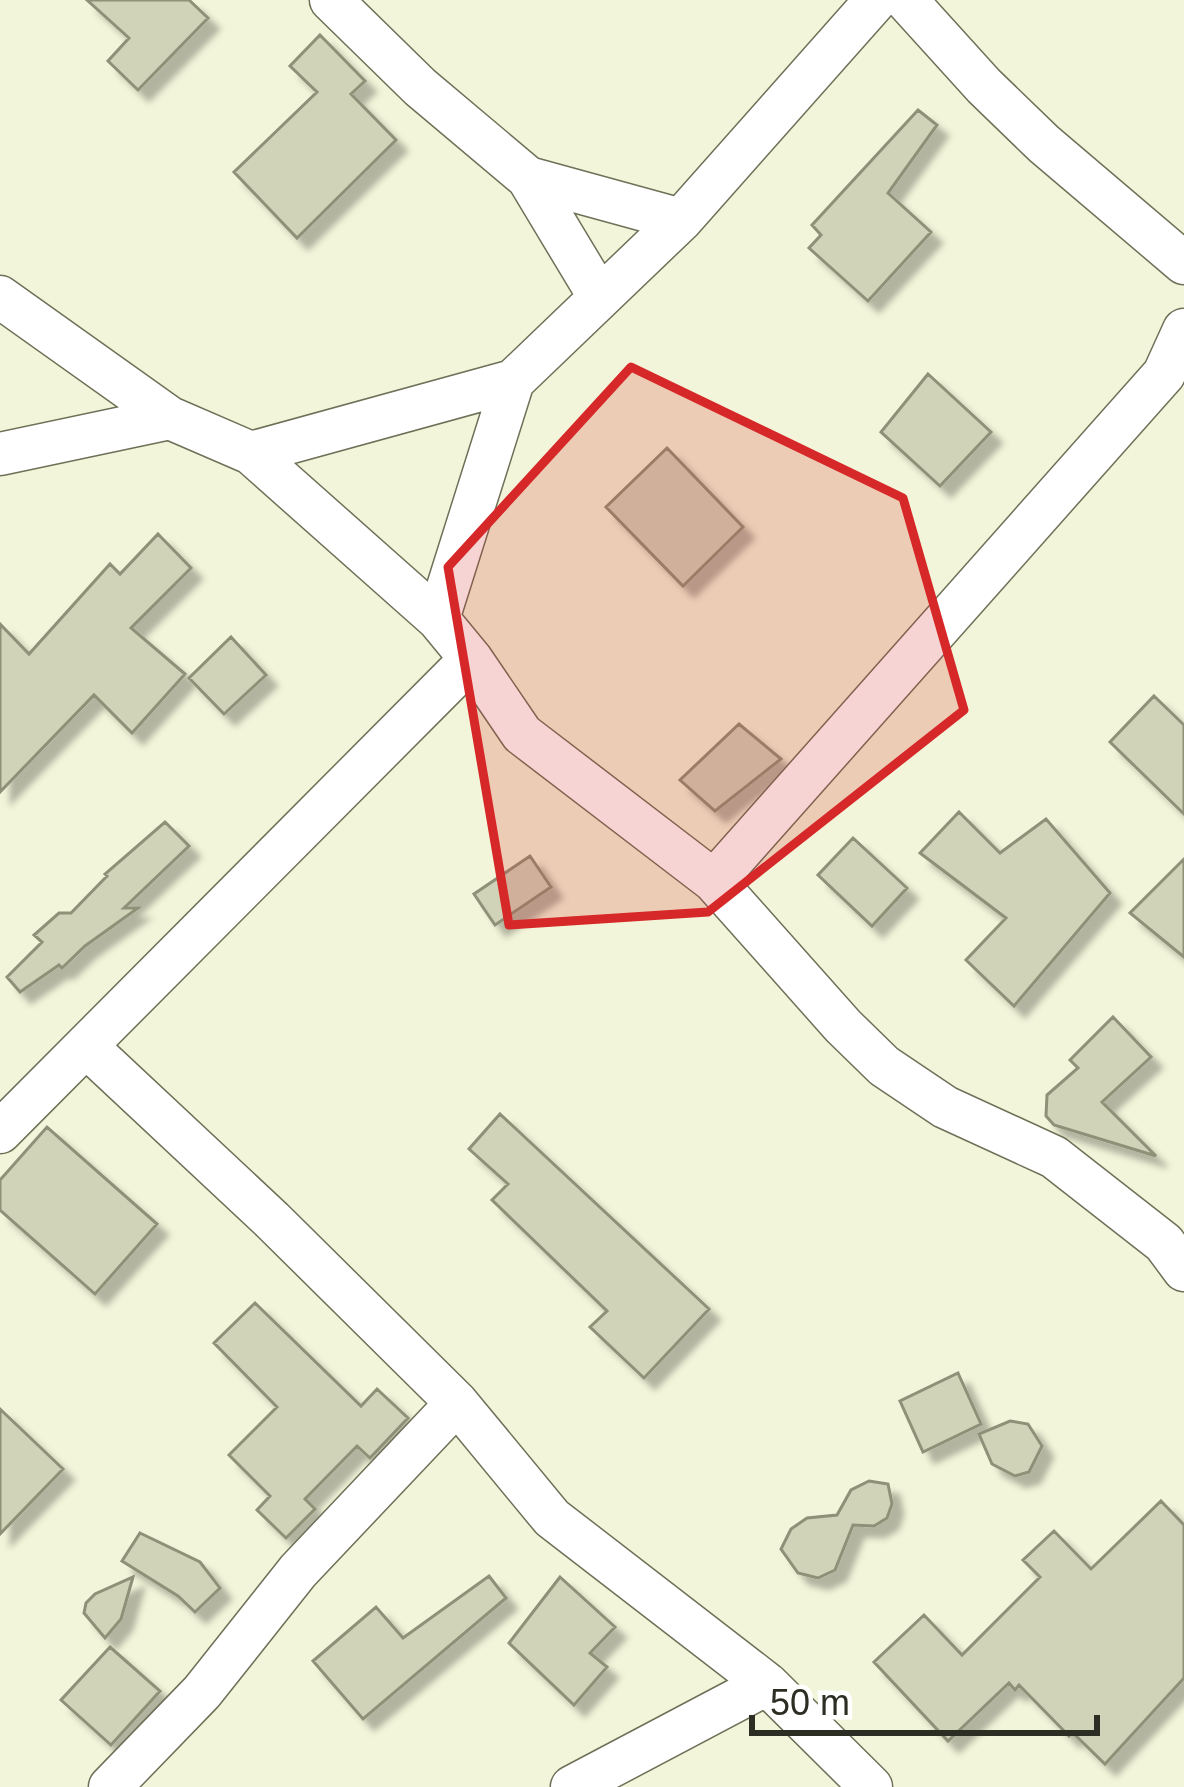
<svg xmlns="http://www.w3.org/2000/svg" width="1184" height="1787" viewBox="0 0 1184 1787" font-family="Arial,sans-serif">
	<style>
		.building { fill: #d0d3b8; stroke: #8e9077; stroke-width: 3; filter: url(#shadow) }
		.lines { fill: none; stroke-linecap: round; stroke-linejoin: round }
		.street-casing { stroke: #6e7058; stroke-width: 45 }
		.street { stroke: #fff; stroke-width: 42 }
		.marked { fill: #d62828; fill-opacity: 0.2; stroke: #d62828; stroke-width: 9; stroke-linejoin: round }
	</style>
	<defs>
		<filter id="shadow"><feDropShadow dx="11" dy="11" stdDeviation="3" flood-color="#0004"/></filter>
	</defs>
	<rect width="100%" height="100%" fill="#f3f5da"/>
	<path class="building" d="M87,0H189L208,18L138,90L108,61L129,38Z
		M320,35L365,81L351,94L396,140L297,238L234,172L317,92L290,66Z
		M918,110L937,125L888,193L931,232L868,301L809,248L821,235L812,225Z
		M928,374L991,432L940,486L881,432Z
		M667,448L743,527L683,586L606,507Z
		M158,534L191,568L131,628L185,674L132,733L94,695L0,792V624L29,654L110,564L120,574Z
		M231,637L266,675L224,714L189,678Z
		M1154,696L1184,725V814L1110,742Z
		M739,724L781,759L715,811L680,780Z
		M959,812L1000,853L1046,819L1110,893L1014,1006L966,960L1006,918L920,853Z
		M165,822L189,846L124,908H138L85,946L62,968L59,965L20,992L7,977L42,942L34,935L59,913H71L107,876L105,874Z
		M853,838L907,888L872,926L818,875Z
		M530,856L551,887L495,925L474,894Z
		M1184,859V957L1130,913Z
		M1113,1017L1151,1057L1102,1102L1156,1156L1054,1125L1046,1116L1047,1095L1078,1068L1070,1060Z
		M500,1114L709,1309L644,1378L590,1327L607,1311L492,1200L508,1184L469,1149Z
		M47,1127L157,1224L95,1294L0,1210V1180Z
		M255,1303L361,1406L377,1389L408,1418L370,1458L357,1446L305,1499L315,1509L286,1538L257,1510L270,1496L229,1455L277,1407L214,1343Z
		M958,1373L981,1424L923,1452L900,1401Z
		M0,1409L63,1469L0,1534Z
		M1010,1421L1028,1424L1042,1446L1029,1472L1015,1476L992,1464L979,1434Z
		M869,1481L888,1484L892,1504L887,1518L874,1526L853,1525L835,1570L818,1578L798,1573L781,1549L791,1529L807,1518L837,1515L851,1490Z
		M1161,1501L1184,1525V1678L1105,1764L1072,1732L1069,1736L1019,1685L1015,1690L1009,1683L948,1741L874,1662L924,1615L962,1655L1040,1577L1023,1560L1054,1531L1091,1569Z
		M140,1533L200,1562L220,1588L195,1612L178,1596L122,1561Z
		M489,1576L506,1598L363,1719L313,1661L376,1607L403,1638Z
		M133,1577L121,1619L105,1638L84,1613L86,1603L95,1594Z
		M560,1577L615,1627L590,1653L607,1667L574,1705L509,1643Z
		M110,1647L160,1691L111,1745L61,1700Z"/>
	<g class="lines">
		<g class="street-casing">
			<path id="street" d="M331,0L420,87L528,178L599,296
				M906,0L984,86L1044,144L1184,263
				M528,178L681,220
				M0,297L170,418L251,453L438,619L471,659L522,734L714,881L843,1026L884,1066L945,1107L1054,1157L1164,1243L1184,1270
				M251,453L513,381
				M0,454L170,418
				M438,619L513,381L681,220L876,0
				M714,881L1164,374L1184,330
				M86,1046L272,1220L457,1403L552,1518L767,1684L871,1787
				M0,1132L471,659
				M110,1787L202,1692L298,1571L457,1403
				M572,1787L767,1684"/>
		</g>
		<use href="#street" class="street"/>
	</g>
	<path class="marked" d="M631,367L903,498L964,710L708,912L509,925L448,567Z"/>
	<path d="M752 1715v18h345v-18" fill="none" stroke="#2d2e23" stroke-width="6"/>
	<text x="770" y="1715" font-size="36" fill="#2d2e23" stroke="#ffffff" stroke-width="9" paint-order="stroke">50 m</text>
</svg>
